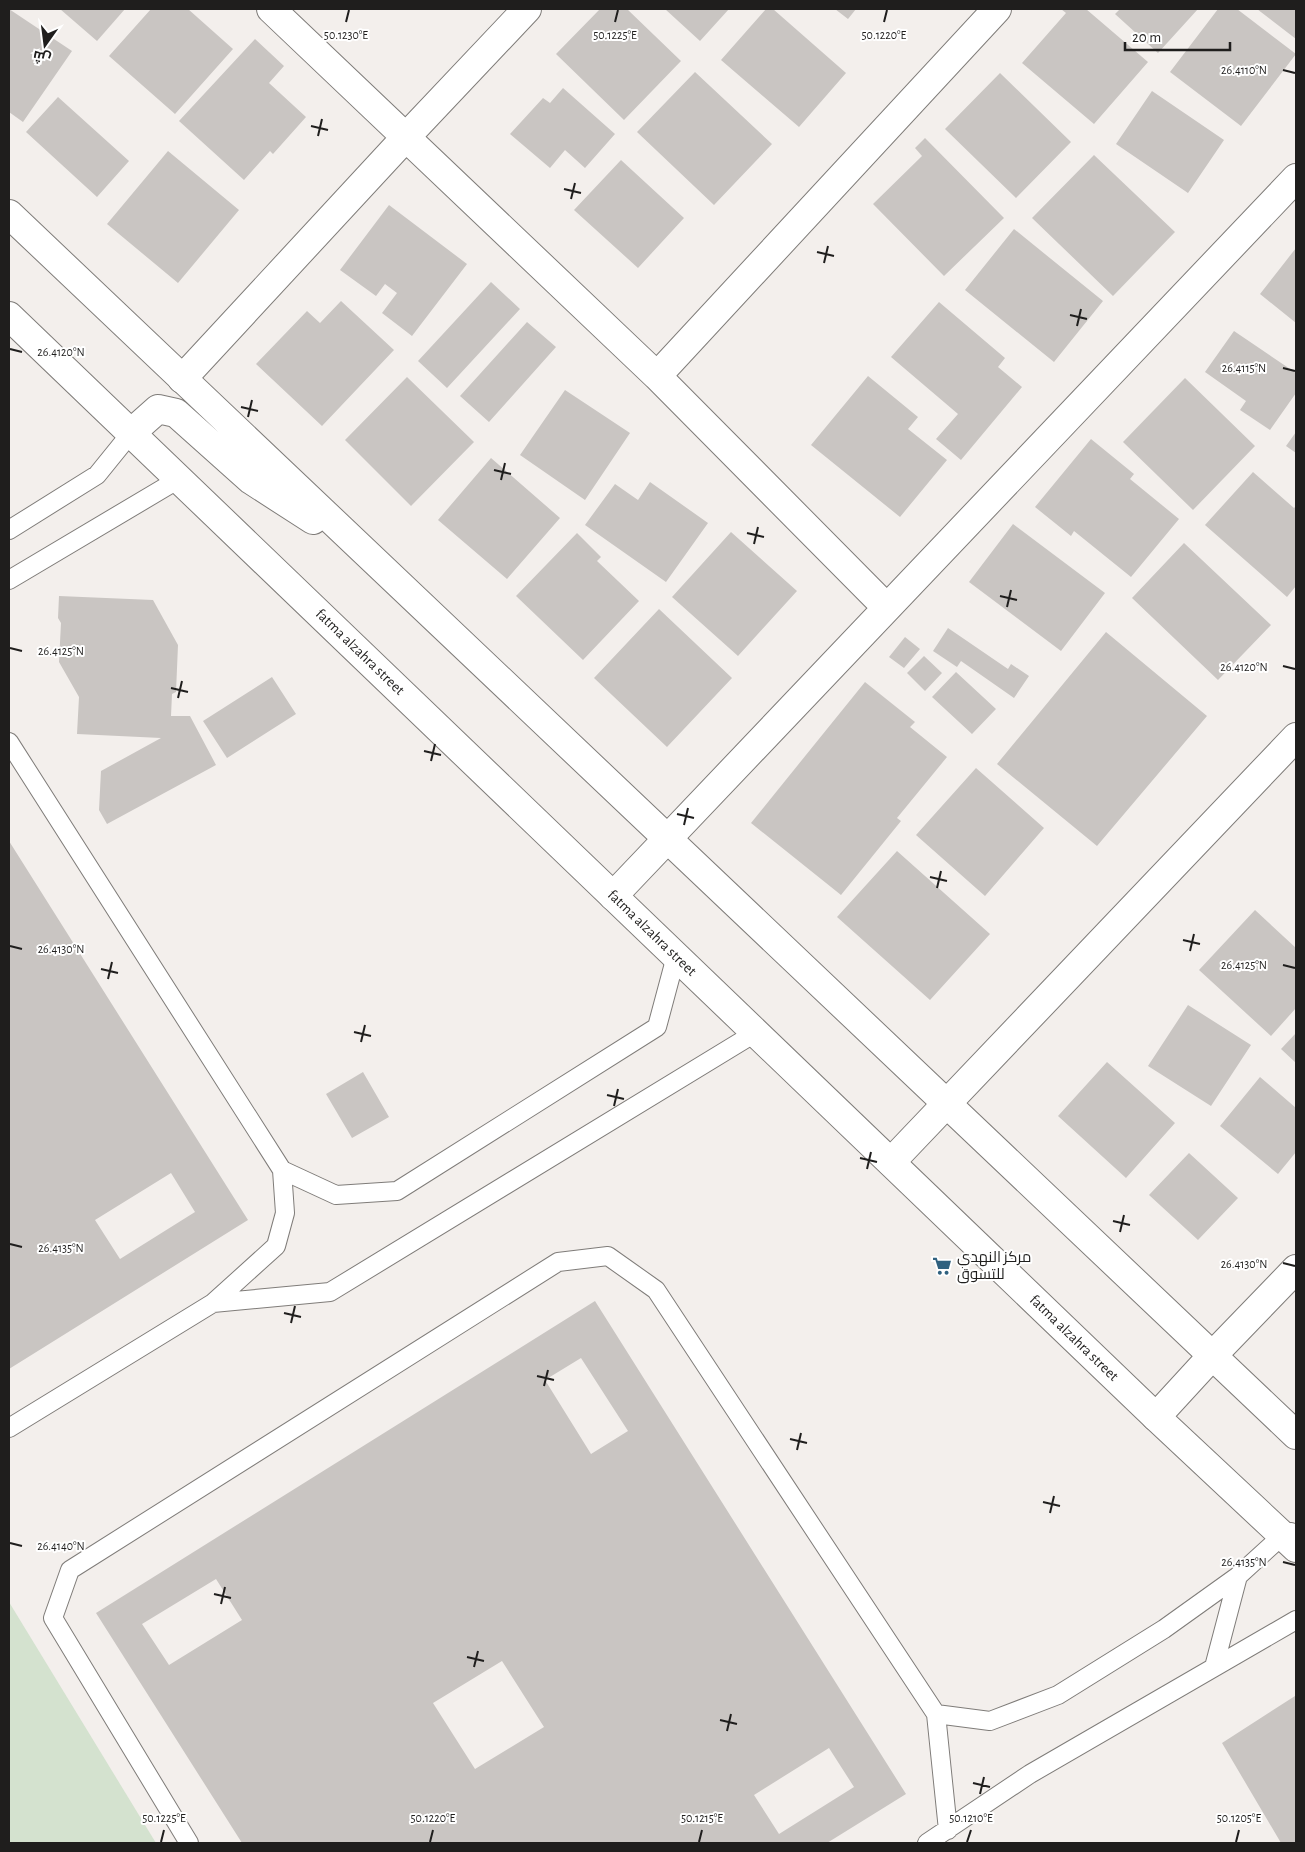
<svg xmlns="http://www.w3.org/2000/svg" width="1305" height="1852" viewBox="0 0 1305 1852" font-family="'Alegreya Sans',Cairo,sans-serif">
	<style>
		.green { fill: #d4e2cf }
		.building { fill: #c9c5c2; fill-rule: evenodd }
		.lines { fill: none; stroke-linecap: round; stroke-linejoin: round }
		.lane-casing { stroke: #7f7c79; stroke-width: 20 }
		.street-casing { stroke: #7f7c79; stroke-width: 30 }
		.secondary-casing { stroke: #7f7c79; stroke-width: 30 }
		.lane { stroke: #fff; stroke-width: 18 }
		.street { stroke: #fff; stroke-width: 28 }
		.secondary { stroke: #fff; stroke-width: 28 }
		.ticks { fill: none; stroke: #1f1e1d; stroke-width: 2 }
		.labels { text-anchor: middle; dominant-baseline: central; stroke-width: 4; stroke-linejoin: round; paint-order: stroke }
		.street-label { font-size: 15px; fill: #1f1e1d; stroke: #fff }
		.poi-label { font-size: 15px; fill: #1f1e1d; stroke: #fff; text-anchor: start }
		.ticks-label { font-size: 12px; text-anchor: middle; fill: #1f1e1d; stroke: #fff; stroke-width: 4; stroke-linejoin: round; paint-order: stroke }
	</style>
	<rect width="100%" height="100%" fill="#f3efec"/>
	<path class="green" d="M9,1602L156,1843H9Z"/>
	<path class="building" d="M9,9L72,51L23,122L9,112Z
		M60,9H125L97,41Z
		M151,9H188L233,49L175,114L109,56Z
		M600,9H627L681,61L624,120L556,54Z
		M665,9H729L700,41Z
		M766,9H773L846,73L799,127L721,60Z
		M835,9H856L848,19Z
		M1061,9H1086L1148,62L1094,124L1022,63L1066,13Z
		M1120,9H1198L1158,53L1115,14Z
		M1218,9H1237L1296,54L1241,126L1170,72Z
		M1257,9H1296V39Z
		M255,39L284,66L269,83L306,117L273,154L270,151L244,180L179,121Z
		M695,72L772,144L714,205L637,132Z
		M1000,73L1071,142L1016,198L945,129Z
		M563,88L615,134L585,168L565,150L550,168L510,134L543,98L550,103Z
		M1152,91L1224,140L1188,193L1116,144Z
		M58,97L129,161L97,197L26,132Z
		M925,138L1004,218L944,276L873,204L922,156L915,148Z
		M168,151L239,210L178,283L107,224Z
		M1094,155L1175,232L1113,296L1032,218Z
		M621,160L684,218L638,268L574,210Z
		M389,205L467,264L412,336L382,313L397,293L385,284L376,296L340,270Z
		M1014,229L1103,301L1054,362L965,290Z
		M1296,248V323L1260,294Z
		M491,282L520,309L447,388L418,361Z
		M341,301L394,350L322,426L256,364L307,311L320,323Z
		M939,302L1005,358L998,367L1022,387L961,460L936,439L958,414L891,357Z
		M527,322L556,347L489,422L460,396Z
		M1234,331L1296,373V393L1270,430L1240,410L1246,401L1205,372Z
		M868,376L918,417L908,429L947,460L900,517L811,445Z
		M407,377L474,442L411,506L345,440Z
		M1185,378L1255,446L1193,510L1123,442Z
		M565,390L630,433L585,500L520,455Z
		M1296,432V453L1286,446Z
		M1091,439L1134,474L1130,479L1179,519L1131,577L1074,531L1071,536L1035,507Z
		M491,458L560,518L507,579L438,520Z
		M1253,472L1294,508L1296,506V586L1287,597L1205,525Z
		M650,482L708,523L666,582L585,525L615,484L638,500Z
		M1013,524L1105,593L1061,651L969,582Z
		M731,532L797,591L738,656L672,597Z
		M577,533L601,557L597,561L639,601L583,660L516,596Z
		M1184,543L1271,625L1218,680L1132,598Z
		M59,596L153,600L178,645L176,692L172,694L171,716H190L216,765L107,824L99,810L101,771L161,738L77,734L79,697L59,662L61,623L58,618Z
		M659,609L732,678L667,747L594,678Z
		M948,628L1008,669L1011,664L1029,676L1014,698L961,661L957,667L933,651Z
		M1106,632L1207,716L1097,846L997,764Z
		M905,637L920,649L904,668L889,657Z
		M924,656L942,673L925,691L907,673Z
		M956,672L996,709L972,734L932,697Z
		M272,677L296,714L227,758L203,721Z
		M865,682L915,722L910,727L947,757L897,818L901,821L841,895L751,823Z
		M976,768L1044,828L985,896L916,835Z
		M9,841L248,1220L9,1369ZM171,1173L195,1212L120,1259L95,1220Z
		M897,851L990,934L930,1000L837,917Z
		M1255,910L1296,948V1008L1271,1036L1199,970Z
		M1188,1005L1251,1045L1211,1106L1148,1066Z
		M1296,1033V1063L1281,1049Z
		M1107,1062L1175,1123L1126,1178L1058,1116Z
		M363,1072L389,1117L352,1138L326,1094Z
		M1260,1077L1296,1108V1152L1278,1174L1220,1126Z
		M1189,1153L1238,1198L1198,1240L1149,1195Z
		M595,1301L906,1794L827,1843H242L96,1613ZM581,1358L628,1431L591,1454L545,1380ZM216,1579L242,1620L169,1665L142,1624ZM502,1661L544,1727L475,1769L433,1703ZM829,1748L854,1787L779,1834L754,1795Z
		M1295,1696L1296,1699V1843H1281L1222,1743Z"/>
	<g class="lines">
		<g class="lane-casing">
			<path id="lane" d="M9,530L97,475L131,433
				M9,580L179,479
				M9,742L282,1170L336,1195L397,1191L657,1027L676,956
				M213,1303L276,1246L285,1213L282,1170
				M9,1428L213,1303L330,1292L755,1033
				M1214,1667L1238,1576
				M936,1714L948,1830
				M189,1843L53,1618L70,1570L558,1262L608,1256L656,1290L936,1714L990,1721L1058,1695L1164,1629L1238,1576L1283,1535L1291,1532
				M927,1843L1030,1774L1296,1620"/>
		</g>
		<g class="street-casing">
			<path id="street" d="M271,9L657,376L887,608
				M657,376L997,9
				M182,379L406,137L527,9
				M613,896L1296,178
				M891,1162L1296,737
				M1156,1417L1212,1356L1296,1269"/>
		</g>
		<g class="secondary-casing">
			<path id="secondary" d="M9,214L1296,1435
				M9,316L1156,1417L1296,1548
				M131,433L158,409L176,413L251,480L313,520"/>
		</g>
		<use href="#lane" class="lane"/>
		<use href="#street" class="street"/>
		<use href="#secondary" class="secondary"/>
	</g>
	<path class="ticks" d="M346,22L349,10M615,22L618,10M884,22L887,10M1283,70L1295,73M311,126L328,130M318,136L322,119M564,189L581,193M571,199L575,183M817,252L834,256M824,263L828,246M1070,315L1087,319M1077,326L1081,309M10,349L22,352M1283,368L1295,371M241,407L258,411M248,417L252,400M494,470L511,474M501,480L505,463M747,533L764,537M754,544L758,527M1000,596L1017,600M1007,607L1011,590M10,648L22,651M1283,666L1295,669M171,688L188,692M178,698L182,681M424,751L441,755M431,761L435,744M677,814L694,818M684,825L688,808M930,877L947,881M937,888L941,871M1183,940L1200,944M10,946L22,949M1190,951L1194,934M1283,965L1295,968M101,969L118,973M108,979L112,962M354,1032L371,1036M361,1042L365,1025M607,1095L624,1099M614,1106L618,1089M860,1158L877,1162M867,1169L871,1152M1113,1221L1130,1225M1120,1232L1124,1215M10,1244L22,1247M1283,1263L1295,1266M284,1313L301,1317M291,1323L295,1306M537,1376L554,1380M544,1386L548,1370M790,1439L807,1443M797,1450L801,1433M1043,1502L1060,1506M1050,1513L1054,1496M10,1543L22,1546M1283,1562L1295,1565M214,1594L231,1598M221,1604L225,1587M467,1657L484,1661M474,1667L478,1651M720,1720L737,1724M727,1731L731,1714M973,1783L990,1787M980,1794L984,1777M161,1842L164,1830M430,1842L433,1830M699,1842L702,1830M967,1842L971,1830M1236,1842L1239,1830"/>
	<defs>
		<g id="supermarket-bare" transform="scale(1.5)"><path d="M-6-5.5h2.5l.6 2H6L4.5 2H-2.5L-4.4-4H-6ZM-1.5 3.2a1.3 1.3 0 1 0 .1 0ZM3 3.2a1.3 1.3 0 1 0 .1 0Z" fill="#30617f" stroke="#fff" stroke-width="2.5" paint-order="stroke"/></g>
	</defs>
	<g fill-rule="evenodd">
		<use href="#supermarket-bare" x="942" y="1266"/>
	</g>
	<g class="labels">
		<g class="street-label">
			<text transform="translate(360 652) rotate(44)">fatma alzahra street</text>
			<text transform="translate(652 933) rotate(44)">fatma alzahra street</text>
			<text transform="translate(1074 1338) rotate(44)">fatma alzahra street</text>
		</g>
		<g class="poi-label">
			<text x="957" y="1257">مركز النهدي<tspan x="957" dy="17">للتسوق</tspan></text>
		</g>
	</g>
	<g class="ticks-label">
		<text x="346" y="39">50.1230°E</text>
		<text x="615" y="39">50.1225°E</text>
		<text x="884" y="39">50.1220°E</text>
		<text x="1244" y="74">26.4110°N</text>
		<text x="61" y="356">26.4120°N</text>
		<text x="1244" y="372">26.4115°N</text>
		<text x="61" y="655">26.4125°N</text>
		<text x="1244" y="671">26.4120°N</text>
		<text x="61" y="953">26.4130°N</text>
		<text x="1244" y="969">26.4125°N</text>
		<text x="61" y="1252">26.4135°N</text>
		<text x="1244" y="1268">26.4130°N</text>
		<text x="61" y="1550">26.4140°N</text>
		<text x="1244" y="1566">26.4135°N</text>
		<text x="164" y="1822">50.1225°E</text>
		<text x="433" y="1822">50.1220°E</text>
		<text x="702" y="1822">50.1215°E</text>
		<text x="971" y="1822">50.1210°E</text>
		<text x="1239" y="1822">50.1205°E</text>
	</g>
	<rect width="1305" height="1852" fill="none" stroke="#1f1e1d" stroke-width="20"/>
	<g transform="translate(45 45) rotate(194)" stroke="#ffffff" stroke-width="4" paint-order="stroke">
	<path d="M0-4L9 19L0 12L-9 19Z" fill="#1f1e1d"/>
	<text y="-8" font-size="14" font-weight="bold" text-anchor="middle" fill="#1f1e1d">ش</text>
	</g>
	<path d="M1125 42v8h105v-8" fill="none" stroke="#1f1e1d" stroke-width="2.5"/>
	<text x="1132" y="42" font-size="15" fill="#1f1e1d" stroke="#ffffff" stroke-width="4" paint-order="stroke">20 m</text>
</svg>
